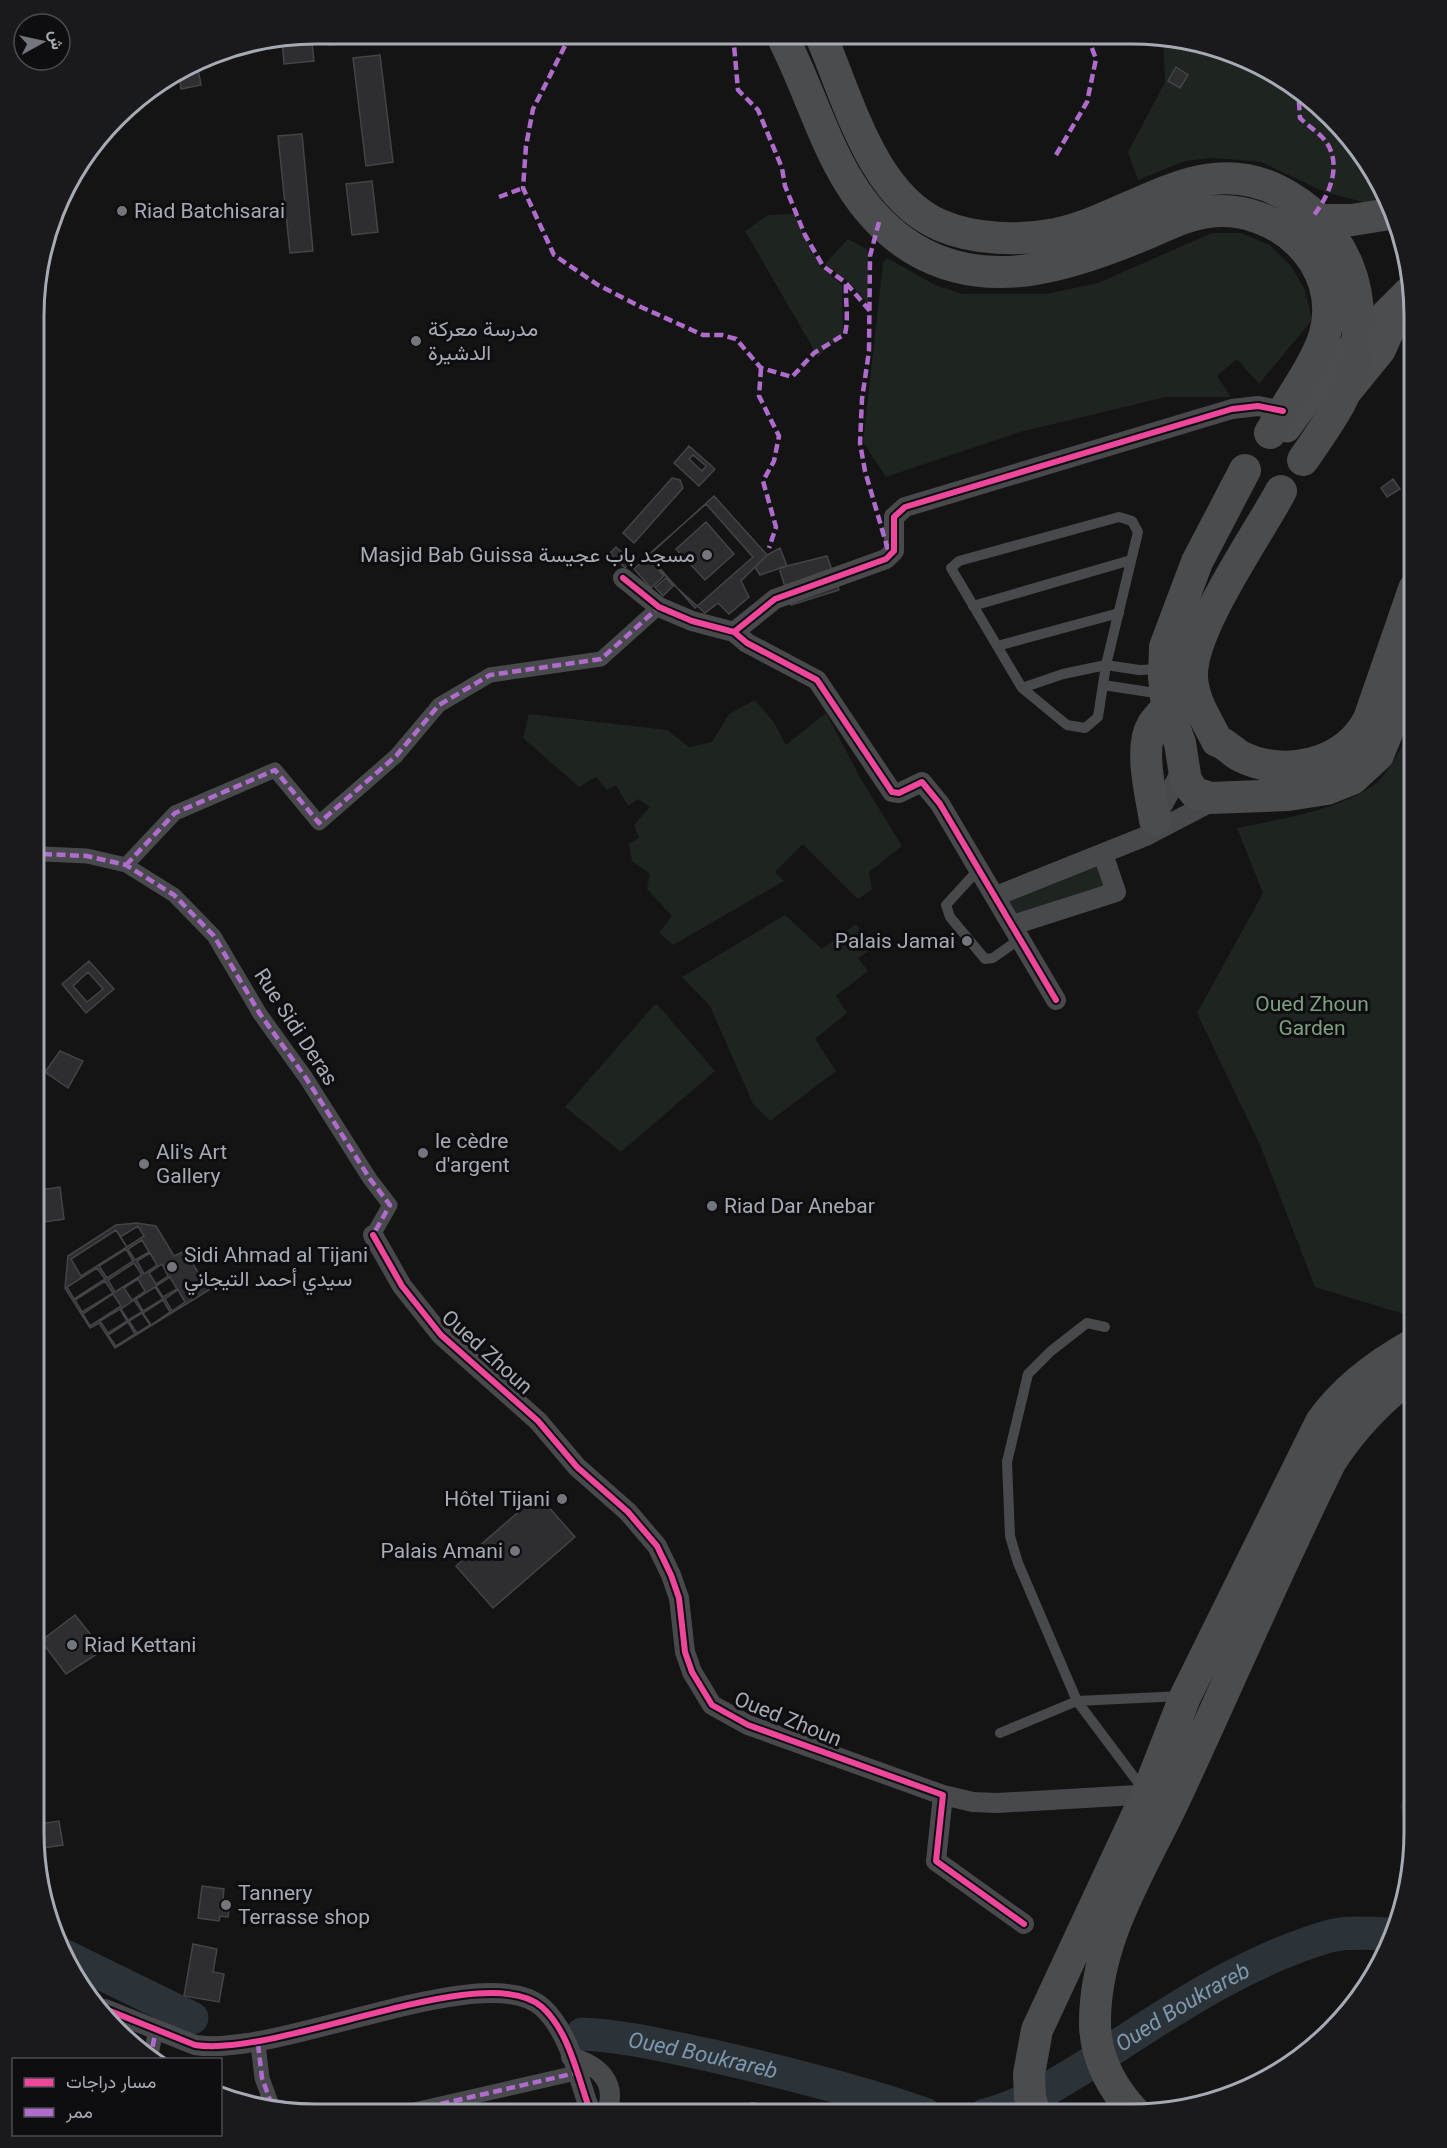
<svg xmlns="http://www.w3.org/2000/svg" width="1447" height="2148" viewBox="0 0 1447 2148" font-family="Roboto,Vazirmatn,sans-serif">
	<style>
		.green { fill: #1e241f }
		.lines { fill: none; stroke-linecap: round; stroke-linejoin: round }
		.river { stroke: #2b3339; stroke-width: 33 }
		.building { fill: #2e2e30; stroke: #434447; stroke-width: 1.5; fill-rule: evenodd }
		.service { stroke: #48494c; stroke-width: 10 }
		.pedestrian { stroke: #48494c; stroke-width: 15 }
		.minor { stroke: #48494c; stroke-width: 20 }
		.secondary { stroke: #4c4d50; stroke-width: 27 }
		.primary { stroke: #4b4c4e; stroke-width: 32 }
		.quiet { stroke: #b06ccc; stroke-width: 4.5; stroke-dasharray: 9 4.5; stroke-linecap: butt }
		.cycleway-casing { stroke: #0e0e10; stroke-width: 10 }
		.cycleway { stroke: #ed469a; stroke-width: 6 }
		.poi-dot { fill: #73767c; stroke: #0e0e10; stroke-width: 2 }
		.labels { text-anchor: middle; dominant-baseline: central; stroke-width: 6; stroke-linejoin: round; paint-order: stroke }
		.poi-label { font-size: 21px; fill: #a6aab4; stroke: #0e0e10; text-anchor: start }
		.park-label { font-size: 21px; fill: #7d9f80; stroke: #0e0e10 }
		.street-label { font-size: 21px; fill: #a6aab4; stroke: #0e0e10 }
		.water-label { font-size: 22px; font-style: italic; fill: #7e97ae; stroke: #0e0e10 }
		.rim { fill: none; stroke: #a6aab4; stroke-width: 3 }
	</style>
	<rect width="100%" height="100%" fill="#141414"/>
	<path class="green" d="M1163,35L1239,54L1303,91L1385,190L1371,204L1325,192L1261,162L1239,160L1213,158L1185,161L1138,180L1128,152L1165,82Z
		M794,214L821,267L842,285L843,333L818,357L745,231L768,215Z
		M1212,233H1241L1270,245L1291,266L1305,290L1312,320L1259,384L1237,359L1217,376L1231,397H1166L1020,432L886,477L863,442L883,263L887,258L935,285L963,294H1046L1098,283Z
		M848,239L868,250V304L850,283L825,264Z
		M755,700L773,721L786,745L826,713L861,779L902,846L869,872L872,889L858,899L803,844L775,872L784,881L673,945L659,933L672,916L647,889L650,874L632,861L629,844L639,838L634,825L650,807L638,799L628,806L616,785L607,790L596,777L579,787L523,738L529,714L667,730L689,747L712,742L729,714Z
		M1414,723V1317L1315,1287L1260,1145L1197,1013L1263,893L1237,828C1284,818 1333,812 1374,785C1386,777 1408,737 1414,723Z
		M1103,857L1116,893L1007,929L990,901Z
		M785,915L822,949L856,924L872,949L858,958L868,971L836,996L847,1013L815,1039L836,1071L770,1121L753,1104L710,1006L682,977Z
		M656,1003L715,1071L621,1152L565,1107Z
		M1413,1777V1841L1400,1806Z"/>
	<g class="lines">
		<g class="river">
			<path d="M61,1954L192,2018"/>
			<path id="s1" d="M582,2034C627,2036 669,2047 713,2056C784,2072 856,2090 925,2114"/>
			<path id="s2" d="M985,2115C1031,2103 1071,2075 1111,2050C1180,2005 1250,1959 1330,1936C1349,1931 1374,1934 1394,1934"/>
		</g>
	</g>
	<path class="building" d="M328,33H350L351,43L329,45Z
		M311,34L314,61L284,64L282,39Z
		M380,55L393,162L366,166L353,58Z
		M197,64L201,85L181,89L179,74Z
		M1176,67L1188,75L1180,88L1168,81Z
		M302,134L313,251L290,253L278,136Z
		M372,181L378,232L352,235L346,184Z
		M689,446L715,469L699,486L674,463ZM693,455L706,466L702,471L689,459Z
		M672,478L680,480L683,488L634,543L623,533Z
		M1393,479L1400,489L1387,497L1381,488Z
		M714,496L767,555L741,581L749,597L729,614L718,603L705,613L675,586L648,556Z
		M706,504L753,557L695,608L648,555ZM706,522L734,554L705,580L676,549Z
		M616,547L631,561L625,568L610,553Z
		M780,548L787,566L760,575L755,567L767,555Z
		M827,556L839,590L791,605L779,568Z
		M647,557L664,576L651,588L634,569Z
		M666,578L673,586L663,596L655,587Z
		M89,961L114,989L86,1013L62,984ZM88,972L103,989L87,1002L73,986Z
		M60,1051L83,1061L68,1088L45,1072Z
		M60,1187L64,1219L44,1222L41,1190Z
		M136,1223L156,1226L174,1256L185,1251L209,1290L115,1348L99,1323L90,1328L65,1288L68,1256L116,1225ZM116,1230L127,1247L81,1276L71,1259ZM162,1264L168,1276L156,1284L149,1273Z
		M138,1226L144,1236L127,1247L120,1237Z
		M142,1240L149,1252L135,1260L128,1249Z
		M126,1249L133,1261L107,1278L99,1266Z
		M150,1253L157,1265L144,1274L137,1261Z
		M134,1263L142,1275L115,1292L108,1280Z
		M97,1268L105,1279L74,1299L67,1287Z
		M170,1277L177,1289L163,1297L156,1286Z
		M138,1279L145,1291L132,1300L124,1288Z
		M105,1281L113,1293L82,1312L75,1300Z
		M155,1287L163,1299L143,1311L136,1299Z
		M178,1290L185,1302L172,1311L165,1299Z
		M113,1294L121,1306L90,1326L83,1314Z
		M134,1300L142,1312L128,1320L121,1309Z
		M163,1300L170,1312L151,1325L143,1313Z
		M120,1309L127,1321L108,1333L100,1321Z
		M142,1313L150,1325L137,1333L129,1321Z
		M128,1322L135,1334L116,1346L108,1335Z
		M538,1495L575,1537L493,1608L456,1566Z
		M75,1615L103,1650L66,1674L41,1641Z
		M59,1821L63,1845L37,1849L33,1825Z
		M202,1886L224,1889L223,1899L230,1900L228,1917L220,1916L219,1921L198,1918Z
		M193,1944L217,1949L213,1972L224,1974L219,2002L184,1996Z"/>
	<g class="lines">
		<path class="service" d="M1119,517L1132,521L1138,532L1106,665L1098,717L1085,728L1067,725L1022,688L951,568L959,561Z
			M973,606L1131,560
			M997,646L1119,613
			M1103,685L1162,694
			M1022,688L1063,674L1106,665L1139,670L1162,669
			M978,870L946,905L950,917L985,959L993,958L1021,938
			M1105,1327L1087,1323L1051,1351L1028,1374L1007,1462L1010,1536L1018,1563L1077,1701L1143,1789
			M1000,1733L1077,1701L1182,1696
			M737,2114L752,2107L794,2114"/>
		<path class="pedestrian" d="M43,854L87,856L126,865L174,895L214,936L260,1014L306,1078L370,1179L390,1205L373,1235
			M126,865L175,813L275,770L319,823L396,756L439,705L490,675L601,659L659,607
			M258,2044L262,2078L274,2111
			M150,2060L156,2029
			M401,2113L576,2073"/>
		<path class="minor" d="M623,578L659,607L692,621L734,632L747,643L817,680L892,792L899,793L922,782L940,804L1056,1000
			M734,632L775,599L886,559L894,551V517L905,507L1232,409L1258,406L1283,411
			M1154,821L1184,766
			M996,896L1146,836L1219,798
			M1013,925L1116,892L1103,854
			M373,1235L402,1286L441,1335L538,1421L577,1467L628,1512L657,1546L671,1575L679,1598L685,1652L692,1672L712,1705L748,1725L943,1795L936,1861L1024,1924
			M943,1795L973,1802L997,1803L1154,1794
			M105,2009L195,2045C279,2058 485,1957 542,2007C570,2032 578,2079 591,2113
			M571,2057C598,2065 619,2082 606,2114"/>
		<path class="secondary" d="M1343,399L1382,351L1406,297
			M1287,429L1336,362L1408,290"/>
		<path class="primary" d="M781,34C821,110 835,201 914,249C986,292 1065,267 1136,238C1159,229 1184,215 1208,212C1276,203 1344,263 1325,334C1317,363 1286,405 1270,433
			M820,34C848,97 871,195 940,225C974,240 1020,241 1056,234C1138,216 1207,144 1291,198C1318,214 1336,238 1348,266C1365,307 1360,364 1340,403C1329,423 1316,441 1303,460
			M1319,220H1352L1390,214
			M1245,470L1197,562L1165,647L1164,677L1167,707L1180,743L1186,781L1195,793L1210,798L1288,795L1327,789L1352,779L1378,755L1414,665
			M1281,491C1257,536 1190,630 1192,677C1193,701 1207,720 1217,741C1227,744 1232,752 1240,756C1285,779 1346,764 1369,719L1414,589
			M1155,820C1151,795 1139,748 1152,726C1156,719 1163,713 1167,707
			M1136,2114C1113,2090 1096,2059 1095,2025C1094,1939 1143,1868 1178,1792C1229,1682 1277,1570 1331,1461C1354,1426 1379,1399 1414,1374
			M1035,2115L1030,2097L1029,2074L1037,2030L1147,1794L1185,1697L1321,1422C1345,1388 1378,1364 1414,1344"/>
		<path class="quiet" d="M571,34L533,109L526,146L523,188L554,255L598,285L641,307L703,335H722L736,339L761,368L792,377L814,353L845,334C849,317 845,300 846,283
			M733,34L738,90L758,110L782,168L785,186L805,235L823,266L846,283L870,311
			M1298,88L1300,118C1307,125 1315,130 1322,137C1344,160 1331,193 1314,215
			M1056,155L1087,102L1096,59L1087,35
			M499,197L523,188
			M879,222L870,256L869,351L862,399L860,443L865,471L888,550
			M761,368L759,396L779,436L774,461L763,481L776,527L769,548
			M43,854L87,856L126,865L174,895L214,936L260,1014L306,1078L370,1179L390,1205L373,1235
			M126,865L175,813L275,770L319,823L396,756L439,705L490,675L601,659L659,607
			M258,2044L262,2078L274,2111
			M150,2060L156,2029
			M401,2113L576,2073"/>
		<g class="cycleway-casing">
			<path id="cycleway" d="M623,578L659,607L692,621L734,632L747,643L817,680L892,792L899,793L922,782L940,804L1056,1000
				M734,632L775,599L886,559L894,551V517L905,507L1232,409L1258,406L1283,411
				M373,1235L402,1286L441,1335L538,1421L577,1467L628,1512L657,1546L671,1575L679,1598L685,1652L692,1672L712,1705L748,1725L943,1795L936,1861L1024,1924
				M105,2009L195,2045C279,2058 485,1957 542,2007C570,2032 578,2079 591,2113"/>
		</g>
		<use href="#cycleway" class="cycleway"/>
	</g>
	<g class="poi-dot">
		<circle cx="122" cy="211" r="6"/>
		<circle cx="416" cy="341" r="6"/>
		<circle cx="707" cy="555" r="6"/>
		<circle cx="967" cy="941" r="6"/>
		<circle cx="423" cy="1153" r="6"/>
		<circle cx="144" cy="1164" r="6"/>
		<circle cx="712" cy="1206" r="6"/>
		<circle cx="172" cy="1267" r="6"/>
		<circle cx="562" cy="1499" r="6"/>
		<circle cx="515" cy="1551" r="6"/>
		<circle cx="72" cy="1645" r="6"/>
		<circle cx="226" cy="1905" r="6"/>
	</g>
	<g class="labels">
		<g class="poi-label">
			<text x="134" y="211">Riad Batchisarai</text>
			<text x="428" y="329">مدرسة معركة<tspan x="428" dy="24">الدشيرة</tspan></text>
			<text x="695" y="555" text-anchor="end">Masjid Bab Guissa مسجد باب عجيسة</text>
			<text x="955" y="941" text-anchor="end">Palais Jamai</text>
			<text x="435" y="1141">le cèdre<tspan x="435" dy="24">d'argent</tspan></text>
			<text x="156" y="1152">Ali's Art<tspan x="156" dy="24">Gallery</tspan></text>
			<text x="724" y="1206">Riad Dar Anebar</text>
			<text x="184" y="1255">Sidi Ahmad al Tijani<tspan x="184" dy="24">سيدي أحمد التيجاني</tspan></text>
			<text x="550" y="1499" text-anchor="end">Hôtel Tijani</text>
			<text x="503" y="1551" text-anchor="end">Palais Amani</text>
			<text x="84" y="1645">Riad Kettani</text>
			<text x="238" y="1893">Tannery<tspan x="238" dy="24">Terrasse shop</tspan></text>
		</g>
		<g class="park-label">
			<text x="1312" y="1004">Oued Zhoun<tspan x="1312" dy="24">Garden</tspan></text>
		</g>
		<g class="street-label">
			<text transform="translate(296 1027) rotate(57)">Rue Sidi Deras</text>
			<text transform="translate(487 1352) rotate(42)">Oued Zhoun</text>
			<text transform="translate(788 1719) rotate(22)">Oued Zhoun</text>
		</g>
		<g class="water-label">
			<text stroke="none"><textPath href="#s2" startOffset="226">Oued Boukrareb</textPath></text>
			<text stroke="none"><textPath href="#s1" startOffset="123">Oued Boukrareb</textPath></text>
		</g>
	</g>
	<path d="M0 0H1447V2148H0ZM316 44H1132A272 272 0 0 1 1404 316V1832A272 272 0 0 1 1132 2104H316A272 272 0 0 1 44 1832V316A272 272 0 0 1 316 44Z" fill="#1a1a1d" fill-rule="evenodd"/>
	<path class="rim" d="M316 44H1132A272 272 0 0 1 1404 316V1832A272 272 0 0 1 1132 2104H316A272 272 0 0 1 44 1832V316A272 272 0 0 1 316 44Z"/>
	<rect x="12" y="2058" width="210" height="78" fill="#0e0e10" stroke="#4b4c52" stroke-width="1.5"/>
	<rect x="24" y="2078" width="30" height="9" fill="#ed469a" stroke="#4b4c52" stroke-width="1.5"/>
	<text x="66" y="2088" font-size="18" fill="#a6aab4">مسار دراجات</text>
	<rect x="24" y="2108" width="30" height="9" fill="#b06ccc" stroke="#4b4c52" stroke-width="1.5"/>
	<text x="66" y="2118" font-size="18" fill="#a6aab4">ممر</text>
	<g transform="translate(42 42) rotate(82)"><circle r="28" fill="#0e0e10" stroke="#4b4c52" stroke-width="1.5"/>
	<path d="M0-4.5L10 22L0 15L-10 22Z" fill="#73767c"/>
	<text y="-9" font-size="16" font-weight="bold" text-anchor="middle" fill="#a6aab4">ش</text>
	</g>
</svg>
